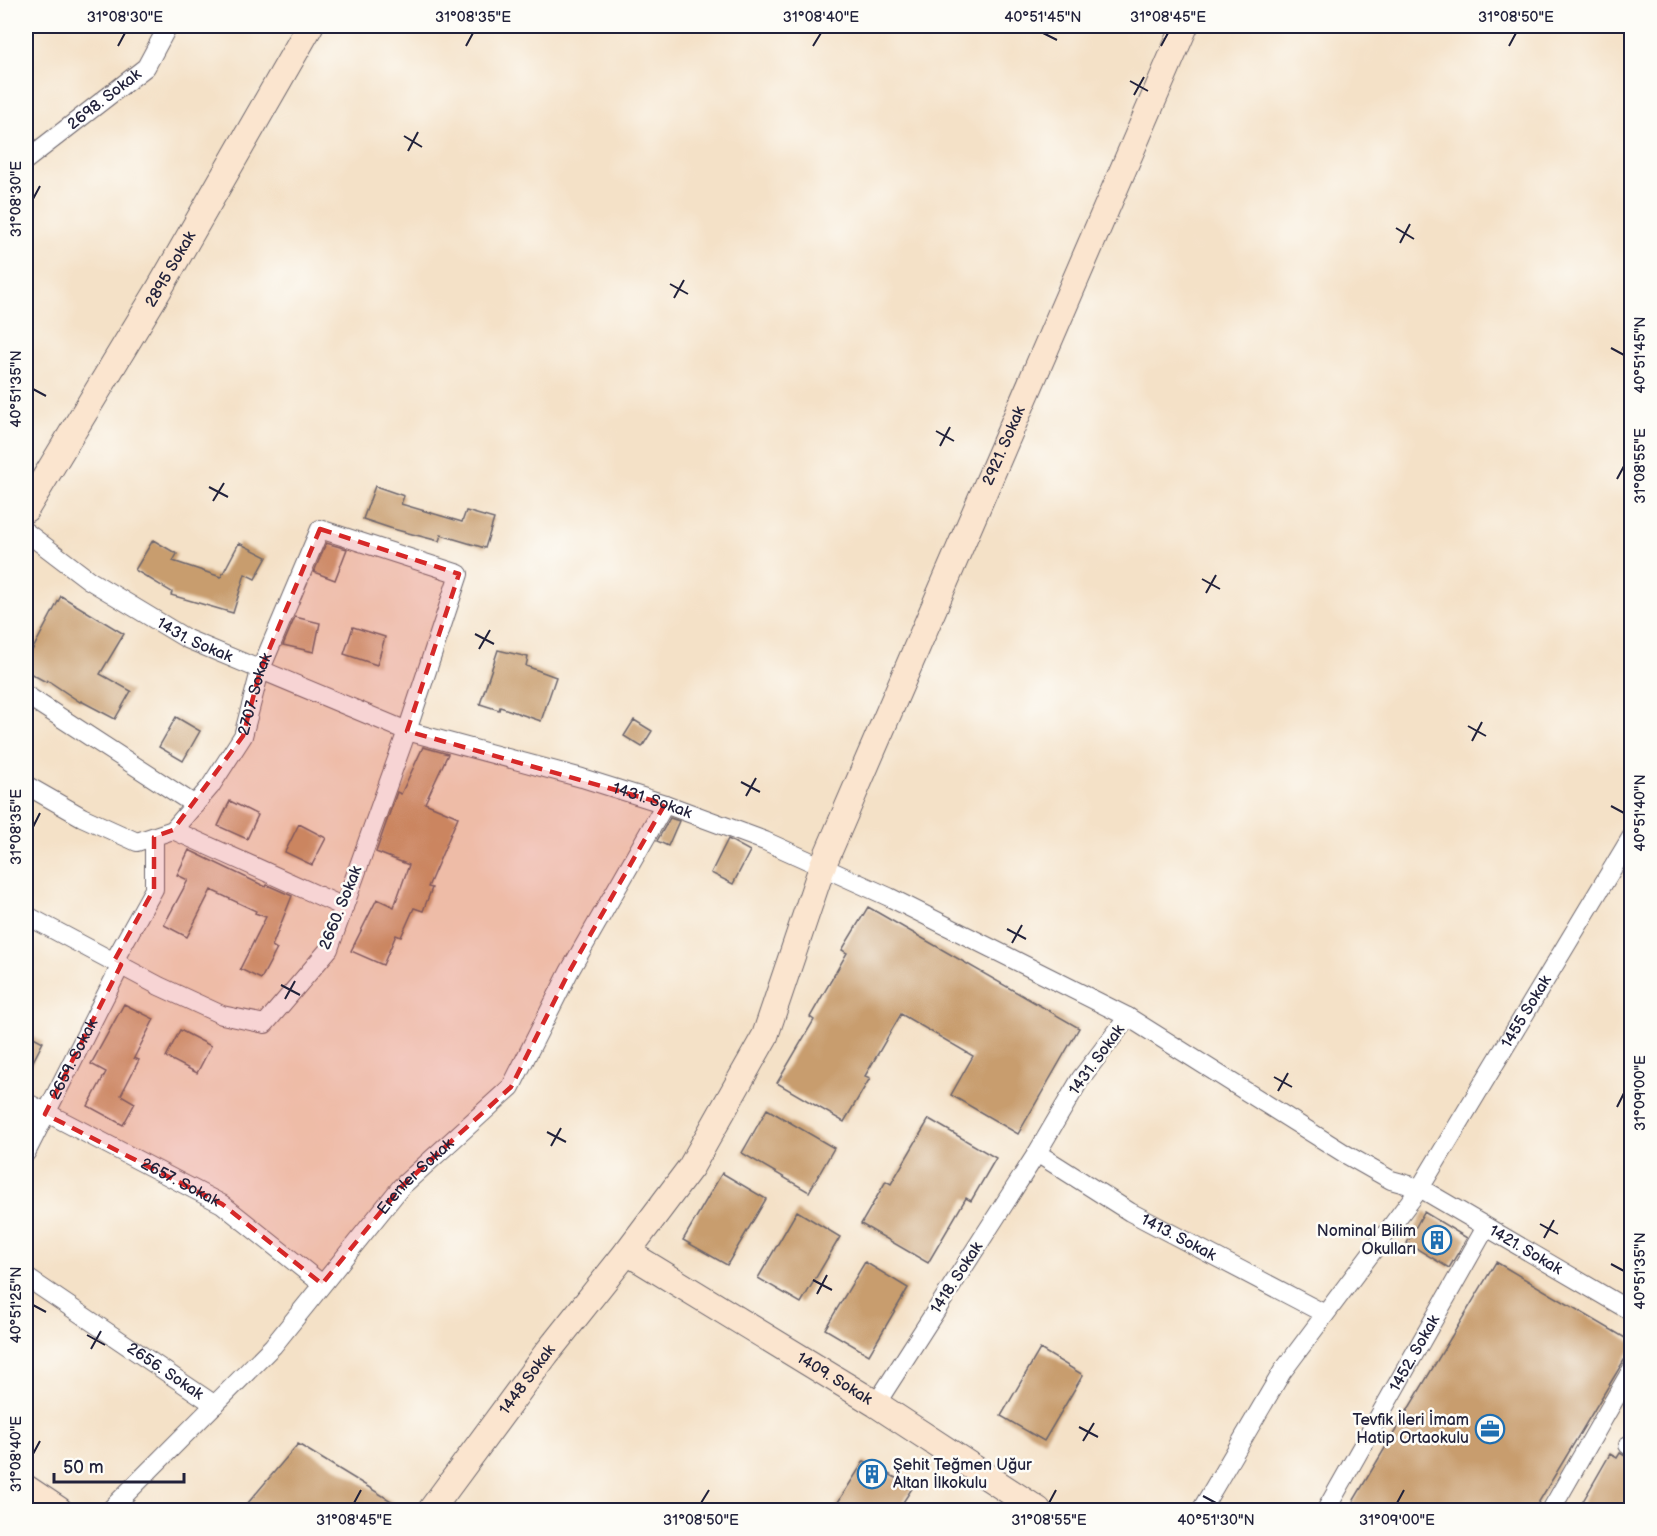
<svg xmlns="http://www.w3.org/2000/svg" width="1657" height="1536" viewBox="0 0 1657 1536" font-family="'Balsamiq Sans',sans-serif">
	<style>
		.building { fill: #c89d6e }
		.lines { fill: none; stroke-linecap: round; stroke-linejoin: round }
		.street-casing { stroke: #6c656c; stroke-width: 20 }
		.secondary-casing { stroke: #6c656c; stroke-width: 28 }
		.street { stroke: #fff; stroke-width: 18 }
		.secondary { stroke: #fbe5cf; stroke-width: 26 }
		.marked { fill: #d62828; fill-opacity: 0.2; stroke: #d62828; stroke-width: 4.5; stroke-dasharray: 12 8; stroke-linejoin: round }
		.ticks { fill: none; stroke: #22223b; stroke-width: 2 }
		.labels { text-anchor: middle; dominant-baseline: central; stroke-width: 5; stroke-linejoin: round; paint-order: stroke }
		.street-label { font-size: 16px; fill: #22223b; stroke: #fdfcf7 }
		.poi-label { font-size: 16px; fill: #22223b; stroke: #fdfcf7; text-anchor: end }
		.neatline { fill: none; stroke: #22223b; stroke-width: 2 }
		.ticks-label { font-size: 15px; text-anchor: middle; fill: #22223b }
	</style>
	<rect width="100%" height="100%" fill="#fdfcf7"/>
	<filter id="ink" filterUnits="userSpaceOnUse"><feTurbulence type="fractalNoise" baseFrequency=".0167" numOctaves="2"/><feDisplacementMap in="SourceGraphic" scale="12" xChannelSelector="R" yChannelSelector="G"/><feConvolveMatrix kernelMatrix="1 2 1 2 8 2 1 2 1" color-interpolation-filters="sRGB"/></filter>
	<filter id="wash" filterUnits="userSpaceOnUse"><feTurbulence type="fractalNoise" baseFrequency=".008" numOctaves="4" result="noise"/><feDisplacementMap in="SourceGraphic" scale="24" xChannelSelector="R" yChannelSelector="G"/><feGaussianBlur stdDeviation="1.35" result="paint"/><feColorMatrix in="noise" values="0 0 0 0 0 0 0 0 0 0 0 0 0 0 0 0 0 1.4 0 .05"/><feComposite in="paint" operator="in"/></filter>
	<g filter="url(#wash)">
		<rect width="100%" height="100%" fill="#f4e1c7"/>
		<g id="blocks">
			<path class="building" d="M375,486L404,496L401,504L462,522L466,511L494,519L485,548L441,535L439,541L393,529L363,519Z
				M153,540L177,554L173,561L221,577L239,543L267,557L255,579L245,574L233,613L171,595L172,592L135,570Z
				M326,543L347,549L335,580L314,572Z
				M61,596L124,634L100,674L131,691L115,719L81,701L80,702L47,680L46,682L26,671V662Z
				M295,617L320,623L314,652L283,645Z
				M353,627L385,637L377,665L344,654Z
				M498,650L528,657L526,666L556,677L541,721L500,707L499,710L480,704Z
				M176,717L200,731L183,761L159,747Z
				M634,720L652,731L642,747L624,736Z
				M423,747L448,754L425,803L458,817L428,887L432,888L423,911L414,908L401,937L396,935L383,965L351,951L377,899L394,907L409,865L376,852L397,792L401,794Z
				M230,801L258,815L247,839L218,826Z
				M670,818L679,821L668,846L657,841Z
				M299,824L326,838L312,865L285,852Z
				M728,839L750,851L733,884L711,873Z
				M189,850L266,887L267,885L292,896L272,946L277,949L261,979L240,969L266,917L255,913L256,911L211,890L187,937L164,925L188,880L177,875Z
				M868,907L1079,1028L1018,1134L951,1095L973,1056L901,1014L865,1076L870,1078L844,1122L777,1083L814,1020L810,1017L847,953L842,950Z
				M124,1004L154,1019L134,1058L139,1060L121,1095L135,1103L123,1125L88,1106L106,1072L91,1064Z
				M180,1030L211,1046L197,1073L166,1057Z
				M26,1033L43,1042L26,1075Z
				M767,1109L834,1148L809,1192L742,1153Z
				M929,1119L996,1158L971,1201L966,1198L928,1263L861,1224L886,1181L891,1184Z
				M722,1173L766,1199L727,1265L683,1240Z
				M797,1211L840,1237L801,1303L758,1278Z
				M1424,1212L1467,1238L1449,1268L1407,1243Z
				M865,1262L908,1288L869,1355L825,1329Z
				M1496,1262L1632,1342V1347L1534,1510H1348Z
				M1040,1349L1083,1375L1044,1441L1001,1416Z
				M298,1444L406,1510H242Z
				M1620,1453L1632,1460V1510H1594L1582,1503L1610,1454L1617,1458Z
				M864,1461L913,1487L898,1510H833Z"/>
		</g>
	</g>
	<g filter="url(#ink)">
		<use href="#blocks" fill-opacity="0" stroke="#6c656c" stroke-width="1.5"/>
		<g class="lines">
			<g class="street-casing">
				<g id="street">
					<path id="s1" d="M26,160L146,67L168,26"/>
					<path id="s2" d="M26,532L89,580L187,639L407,731L582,778L665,804L765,841L889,897L1128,1017L1081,1078L1037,1153L876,1404"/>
					<path d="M26,695L195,805"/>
					<path id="s3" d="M26,785L82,817L137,842L173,830L210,787L243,736L260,671L320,529L459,574L407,731L329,949L265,1024L222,1015L159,986L26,915"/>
					<path d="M173,830L344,907"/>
					<path d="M114,961L154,889V837"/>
					<path id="s4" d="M1128,1017L1347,1155L1391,1180L1420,1188L1632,1312"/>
					<path id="s5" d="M26,1102L222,1204L322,1284"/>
					<path id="s6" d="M26,1153L121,965"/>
					<path id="s7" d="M1037,1153L1130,1212L1325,1314"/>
					<path id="s8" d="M26,1277L215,1405"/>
					<path d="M1628,1445L1632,1447"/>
					<path id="s9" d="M110,1510L273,1346L401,1187L511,1087L569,972L665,804"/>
					<path id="s10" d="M1201,1510L1282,1372L1420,1188L1632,836"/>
					<path id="s11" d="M1326,1510L1486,1227"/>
					<path d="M1551,1510L1632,1369"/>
				</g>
			</g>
			<g class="secondary-casing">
				<g id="secondary">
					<path id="s12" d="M26,509L158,291L310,26"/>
					<path id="s13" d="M627,1252L876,1404L1038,1510"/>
					<path d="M26,1488L59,1510"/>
					<path id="s14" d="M431,1510L546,1354L627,1252L691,1167L765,1036L822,867L1185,26"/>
				</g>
			</g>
			<use href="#street" class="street"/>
			<use href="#secondary" class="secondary"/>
		</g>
	</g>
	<path class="marked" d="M320,529L459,574L407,731L665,804L569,972L511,1087L401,1187L322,1284L222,1204L45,1114L121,965L114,961L154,889V837L173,830L243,736L260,671Z"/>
	<path class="ticks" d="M1043,33L1057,40M118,46L125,33M466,46L473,33M813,46L821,33M1161,46L1168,33M1509,46L1516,33M1130,81L1148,91M1134,95L1144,77M404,136L422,147M408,151L418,132M33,199L40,186M1396,228L1414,239M1400,243L1410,224M670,284L688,294M674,298L684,280M1611,348L1624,355M33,389L46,396M936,431L954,441M940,446L950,427M1617,479L1624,466M209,487L228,497M213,501L224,483M1202,579L1220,589M1206,593L1216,575M475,634L494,644M479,649L490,630M1468,726L1486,736M1472,741L1482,722M741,782L760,792M746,796L756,778M1611,806L1624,813M33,827L40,813M1007,929L1026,939M1012,943L1022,925M281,985L300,995M285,999L295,981M1274,1077L1292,1087M1278,1091L1288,1073M1617,1107L1624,1093M547,1132L566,1142M551,1146L561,1128M1540,1224L1558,1234M1544,1238L1554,1220M1611,1264L1624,1271M813,1280L832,1290M817,1294L827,1275M33,1305L46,1312M87,1335L105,1345M91,1349L101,1331M1079,1427L1098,1437M1083,1441L1094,1423M33,1454L40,1441M1203,1496L1216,1503M354,1503L361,1490M701,1503L709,1490M1049,1503L1056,1490M1397,1503L1404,1490"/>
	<defs>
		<g id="building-ring" transform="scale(1.5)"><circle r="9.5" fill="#fdfcf7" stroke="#1f6fb2" stroke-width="1.5"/><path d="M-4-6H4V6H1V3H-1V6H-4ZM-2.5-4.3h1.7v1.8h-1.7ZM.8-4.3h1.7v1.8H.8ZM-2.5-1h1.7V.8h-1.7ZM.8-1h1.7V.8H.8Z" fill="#1f6fb2"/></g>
		<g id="office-ring" transform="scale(1.5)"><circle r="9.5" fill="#fdfcf7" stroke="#1f6fb2" stroke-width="1.5"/><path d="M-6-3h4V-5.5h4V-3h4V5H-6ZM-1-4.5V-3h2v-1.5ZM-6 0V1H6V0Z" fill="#1f6fb2"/></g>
	</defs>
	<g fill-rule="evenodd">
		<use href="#building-ring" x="1437" y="1240"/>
		<use href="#office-ring" x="1490" y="1429"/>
		<use href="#building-ring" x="872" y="1474"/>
	</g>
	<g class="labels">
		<g class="street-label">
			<text stroke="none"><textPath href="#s1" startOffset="99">2698. Sokak</textPath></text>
			<text stroke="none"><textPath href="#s12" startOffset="280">2895 Sokak</textPath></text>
			<text stroke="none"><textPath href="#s14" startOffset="1218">2921. Sokak</textPath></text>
			<text stroke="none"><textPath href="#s2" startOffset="201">1431. Sokak</textPath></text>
			<text stroke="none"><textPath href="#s3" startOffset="324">2707. Sokak</textPath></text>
			<text stroke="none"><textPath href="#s2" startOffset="687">1431. Sokak</textPath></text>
			<text transform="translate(341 908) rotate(-68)">2660. Sokak</text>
			<text stroke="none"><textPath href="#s10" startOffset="596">1455 Sokak</textPath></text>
			<text stroke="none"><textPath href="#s6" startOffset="105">2659. Sokak</textPath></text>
			<text transform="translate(1097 1060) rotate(-54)">1431. Sokak</text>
			<text stroke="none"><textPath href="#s9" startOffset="453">Erenler Sokak</textPath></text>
			<text stroke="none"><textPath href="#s5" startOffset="174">2657. Sokak</textPath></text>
			<text stroke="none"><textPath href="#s7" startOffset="165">1413. Sokak</textPath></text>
			<text stroke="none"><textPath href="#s4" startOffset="462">1421. Sokak</textPath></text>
			<text transform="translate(957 1278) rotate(-57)">1418. Sokak</text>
			<text stroke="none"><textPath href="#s11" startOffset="180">1452. Sokak</textPath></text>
			<text stroke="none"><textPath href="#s8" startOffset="168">2656. Sokak</textPath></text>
			<text stroke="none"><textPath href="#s13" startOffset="243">1409. Sokak</textPath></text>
			<text stroke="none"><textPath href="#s14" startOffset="162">1448 Sokak</textPath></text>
		</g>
		<g class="poi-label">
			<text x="1416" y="1231">Nominal Bilim<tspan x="1416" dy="18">Okulları</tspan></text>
			<text x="1469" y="1420">Tevfik İleri İmam<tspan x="1469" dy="18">Hatip Ortaokulu</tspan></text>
			<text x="893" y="1465" text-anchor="start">Şehit Teğmen Uğur<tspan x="893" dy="18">Altan İlkokulu</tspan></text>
		</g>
	</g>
	<rect width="1657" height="1536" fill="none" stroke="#fdfcf7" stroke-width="66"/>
	<path d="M54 1473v9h130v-9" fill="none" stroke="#22223b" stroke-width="3"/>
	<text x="63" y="1473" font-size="18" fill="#22223b" stroke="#fdfcf7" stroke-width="4.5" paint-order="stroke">50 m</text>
	<rect x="33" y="33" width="1591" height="1470" class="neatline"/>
	<g class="ticks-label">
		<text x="125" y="22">31°08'30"E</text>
		<text x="473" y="22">31°08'35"E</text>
		<text x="821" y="22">31°08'40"E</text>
		<text x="1043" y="22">40°51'45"N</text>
		<text x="1168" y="22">31°08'45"E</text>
		<text x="1516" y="22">31°08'50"E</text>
		<text transform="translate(16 199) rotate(-90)" y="5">31°08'30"E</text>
		<text transform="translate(1640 355) rotate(-90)" y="5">40°51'45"N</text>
		<text transform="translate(16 389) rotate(-90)" y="5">40°51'35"N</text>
		<text transform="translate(1640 466) rotate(-90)" y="5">31°08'55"E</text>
		<text transform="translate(1640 813) rotate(-90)" y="5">40°51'40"N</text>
		<text transform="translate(16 827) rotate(-90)" y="5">31°08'35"E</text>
		<text transform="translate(1640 1093) rotate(-90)" y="5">31°09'00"E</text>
		<text transform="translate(1640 1271) rotate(-90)" y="5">40°51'35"N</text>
		<text transform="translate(16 1305) rotate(-90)" y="5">40°51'25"N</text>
		<text transform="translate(16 1454) rotate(-90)" y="5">31°08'40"E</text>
		<text x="354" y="1525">31°08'45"E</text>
		<text x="701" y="1525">31°08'50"E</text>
		<text x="1049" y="1525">31°08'55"E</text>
		<text x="1216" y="1525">40°51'30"N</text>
		<text x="1397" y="1525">31°09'00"E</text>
	</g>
</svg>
